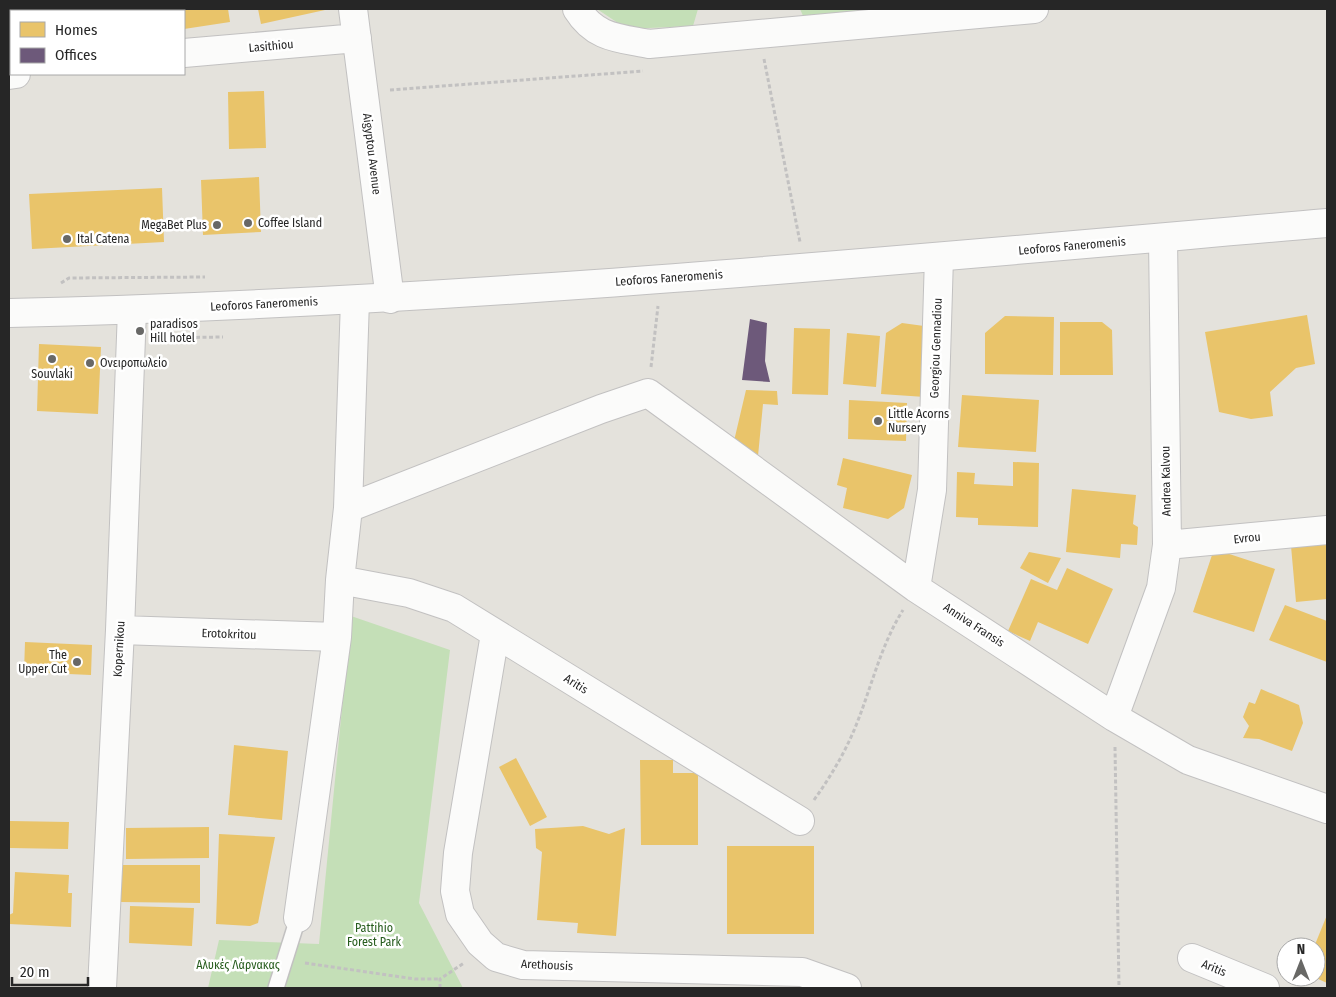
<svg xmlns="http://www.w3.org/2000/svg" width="1336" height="997" viewBox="0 0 1336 997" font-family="'Fira Sans Condensed',sans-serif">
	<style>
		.green { fill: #c4dfb7 }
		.homes { fill: #e9c46a }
		.offices { fill: #6d597a }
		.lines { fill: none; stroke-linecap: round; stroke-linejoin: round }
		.service-casing { stroke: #c2c1c1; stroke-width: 18 }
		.minor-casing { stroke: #c2c1c1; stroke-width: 30 }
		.secondary-casing { stroke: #c2c1c1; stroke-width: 30 }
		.path { stroke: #c2c1c1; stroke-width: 3; stroke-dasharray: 4 2.5; stroke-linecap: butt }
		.service { stroke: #fbfbfa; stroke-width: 15 }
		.minor { stroke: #fbfbfa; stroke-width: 28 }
		.secondary { stroke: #fbfbfa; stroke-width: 28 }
		.poi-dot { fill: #686866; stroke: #fff; stroke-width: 2 }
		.labels { text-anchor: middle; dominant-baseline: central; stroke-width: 5; stroke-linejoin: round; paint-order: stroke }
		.street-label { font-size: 12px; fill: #262626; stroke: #fff }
		.poi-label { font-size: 12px; fill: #262626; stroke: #fff; text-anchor: start }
		.park-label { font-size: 12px; fill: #265c1d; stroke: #fff }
	</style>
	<rect width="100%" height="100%" fill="#e4e2dc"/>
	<path class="green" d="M597,9H698L693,26L627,29Z
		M800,9H906L804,18Z
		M351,616L450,650L419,903L463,988H208L219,940L319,944Z"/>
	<path class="homes" d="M162,9H228L230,22L184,29V11H162Z
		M258,9H325V10L261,24Z
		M264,91L266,148L229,149L228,92Z
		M259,177L261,232L203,235L201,180Z
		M162,188L164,242L32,249L29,194Z
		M1307,315L1315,364L1296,368L1270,392L1273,416L1251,419L1219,412L1205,332Z
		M1005,316L1054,317L1053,375L985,374V333Z
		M1060,322H1102L1112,330L1113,375H1060Z
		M902,323L924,326L925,397L881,394L886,333Z
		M794,328L830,329L828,395L792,394Z
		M847,333L880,336L876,387L843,384Z
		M39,344L101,347L98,414L37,411Z
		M746,390L777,391L778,405L763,404L758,456L734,441Z
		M962,395L1039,400L1036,452L958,447Z
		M849,400L907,403L906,441L848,439Z
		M843,458L912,475L904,508L888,519L843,508L847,488L837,485Z
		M1013,462L1039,463L1038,527L978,525V518L956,517L957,472L975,473L974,484L1013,486Z
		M1072,489L1136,495L1133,524L1138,527L1137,545L1121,544L1120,558L1066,552Z
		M1327,543V599L1296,602L1291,546Z
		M1214,549L1275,569L1254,632L1193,612Z
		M1029,552L1061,558L1048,583L1020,568Z
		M1067,568L1113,589L1088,644L1038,622L1030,641L1008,631L1031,579L1057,590Z
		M1285,605L1327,621V662L1269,640Z
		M25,642L92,645L91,675L24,672Z
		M1261,689L1299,705L1303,723L1292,751L1259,739L1243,738L1249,726L1243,717L1249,702L1255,704Z
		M234,745L288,751L282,820L228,815Z
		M516,758L547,817L530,826L499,767Z
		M640,760H673V773H698V845H641Z
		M10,821L69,822L68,849L10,848Z
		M583,826L609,834L625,828L616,936L577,933L578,923L537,920L542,852L536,848L535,829Z
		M209,827V858L126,859V828Z
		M219,834L275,837L258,923L250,926L216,924Z
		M727,846H814V934H727Z
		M121,865H200V903L121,902Z
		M15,872L69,875L68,893H72L71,927L9,924V915L13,913Z
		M130,906L194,908L192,946L129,943Z
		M1327,915V983L1316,978V947H1314Z"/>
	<path class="offices" d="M750,319L767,323L765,361L770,382L742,380Z"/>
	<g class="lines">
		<g class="service-casing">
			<path id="service" d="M276,988L298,918"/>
		</g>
		<g class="minor-casing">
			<path id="minor" d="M106,9L107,11
				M353,9L390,299
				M577,9C595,38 618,38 649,44L1034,9
				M184,53L357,38
				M9,75L16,74
				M348,508L601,409L648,393L916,588L1114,717L1188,760L1327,809
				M1167,545L1327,530
				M340,580L409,593L454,608L800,821
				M916,588L932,490L939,257
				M120,630L337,637
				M495,634L458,853L455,891L460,914L480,943L496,957L523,965L802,972L847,988
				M1114,717L1161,588L1167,545L1163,238
				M298,918L337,637L340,580L348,508L355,300
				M1192,958L1265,988
				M102,988L120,630L132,310"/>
		</g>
		<g class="secondary-casing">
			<path id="secondary" d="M9,313C449,303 888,261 1327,223"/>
		</g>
		<path class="path" d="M764,59L800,242
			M390,90L643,71
			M61,283L69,278L205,277
			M157,338L223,337
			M651,367L658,306
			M1115,747L1119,988
			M814,800C831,776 846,751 857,723C872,685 881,645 903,610
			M305,963L415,979H440
			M440,988V979L464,963"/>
		<use href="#service" class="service"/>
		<use href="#minor" class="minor"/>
		<use href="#secondary" class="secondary"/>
	</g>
	<g class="poi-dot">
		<circle cx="248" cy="223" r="5"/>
		<circle cx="217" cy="225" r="5"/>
		<circle cx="67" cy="239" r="5"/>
		<circle cx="140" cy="331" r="5"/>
		<circle cx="52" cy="359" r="5"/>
		<circle cx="90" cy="363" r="5"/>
		<circle cx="878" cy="421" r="5"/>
		<circle cx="77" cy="662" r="5"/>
	</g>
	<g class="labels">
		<g class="street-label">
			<text transform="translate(271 46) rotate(-5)">Lasithiou</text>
			<text transform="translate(372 154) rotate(83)">Aigyptou Avenue</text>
			<text transform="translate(1072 246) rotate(-5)">Leoforos Faneromenis</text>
			<text transform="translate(669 278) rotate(-4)">Leoforos Faneromenis</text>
			<text transform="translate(264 304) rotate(-3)">Leoforos Faneromenis</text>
			<text transform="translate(936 348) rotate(-88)">Georgiou Gennadiou</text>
			<text transform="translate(1166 481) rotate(-91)">Andrea Kalvou</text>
			<text transform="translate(1247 538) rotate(-6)">Evrou</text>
			<text transform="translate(974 625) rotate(33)">Anniva Fransis</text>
			<text transform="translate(229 634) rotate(2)">Erotokritou</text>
			<text transform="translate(119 649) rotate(-87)">Kopernikou</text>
			<text transform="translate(576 684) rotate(32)">Aritis</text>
			<text transform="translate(547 965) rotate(3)">Arethousis</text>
			<text transform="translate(1214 968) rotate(22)">Aritis</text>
		</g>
		<g class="poi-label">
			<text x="258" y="223">Coffee Island</text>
			<text x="207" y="225" text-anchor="end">MegaBet Plus</text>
			<text x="77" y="239">Ital Catena</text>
			<text x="150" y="324">paradisos<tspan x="150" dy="14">Hill hotel</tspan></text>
			<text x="100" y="363">Ονειροπωλείο</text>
			<text x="52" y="374" text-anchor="middle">Souvlaki</text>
			<text x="888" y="414">Little Acorns<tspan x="888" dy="14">Nursery</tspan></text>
			<text x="67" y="655" text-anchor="end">The<tspan x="67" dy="14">Upper Cut</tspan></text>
		</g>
		<g class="park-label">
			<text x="374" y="928">Pattihio<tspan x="374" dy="14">Forest Park</tspan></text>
			<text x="238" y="965">Αλυκές Λάρνακας</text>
		</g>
	</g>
	<rect width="1336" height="997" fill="none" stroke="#262626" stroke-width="20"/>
	<rect x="10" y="10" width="175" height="65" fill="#ffffff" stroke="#a8a8a8"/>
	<rect x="20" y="22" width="25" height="15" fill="#e9c46a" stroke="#a8a8a8"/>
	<text x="55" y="35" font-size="15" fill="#262626">Homes</text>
	<rect x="20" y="48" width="25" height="15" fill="#6d597a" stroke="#a8a8a8"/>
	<text x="55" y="60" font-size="15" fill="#262626">Offices</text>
	<g transform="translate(1301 962)"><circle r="24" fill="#ffffff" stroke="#a8a8a8"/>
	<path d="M0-4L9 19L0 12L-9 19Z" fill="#686866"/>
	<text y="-8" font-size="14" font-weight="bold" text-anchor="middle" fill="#262626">N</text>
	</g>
	<path d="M12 977v8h76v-8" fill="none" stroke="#262626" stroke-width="2.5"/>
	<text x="20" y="977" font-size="15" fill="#262626" stroke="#ffffff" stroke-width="4" paint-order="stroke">20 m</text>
</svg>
